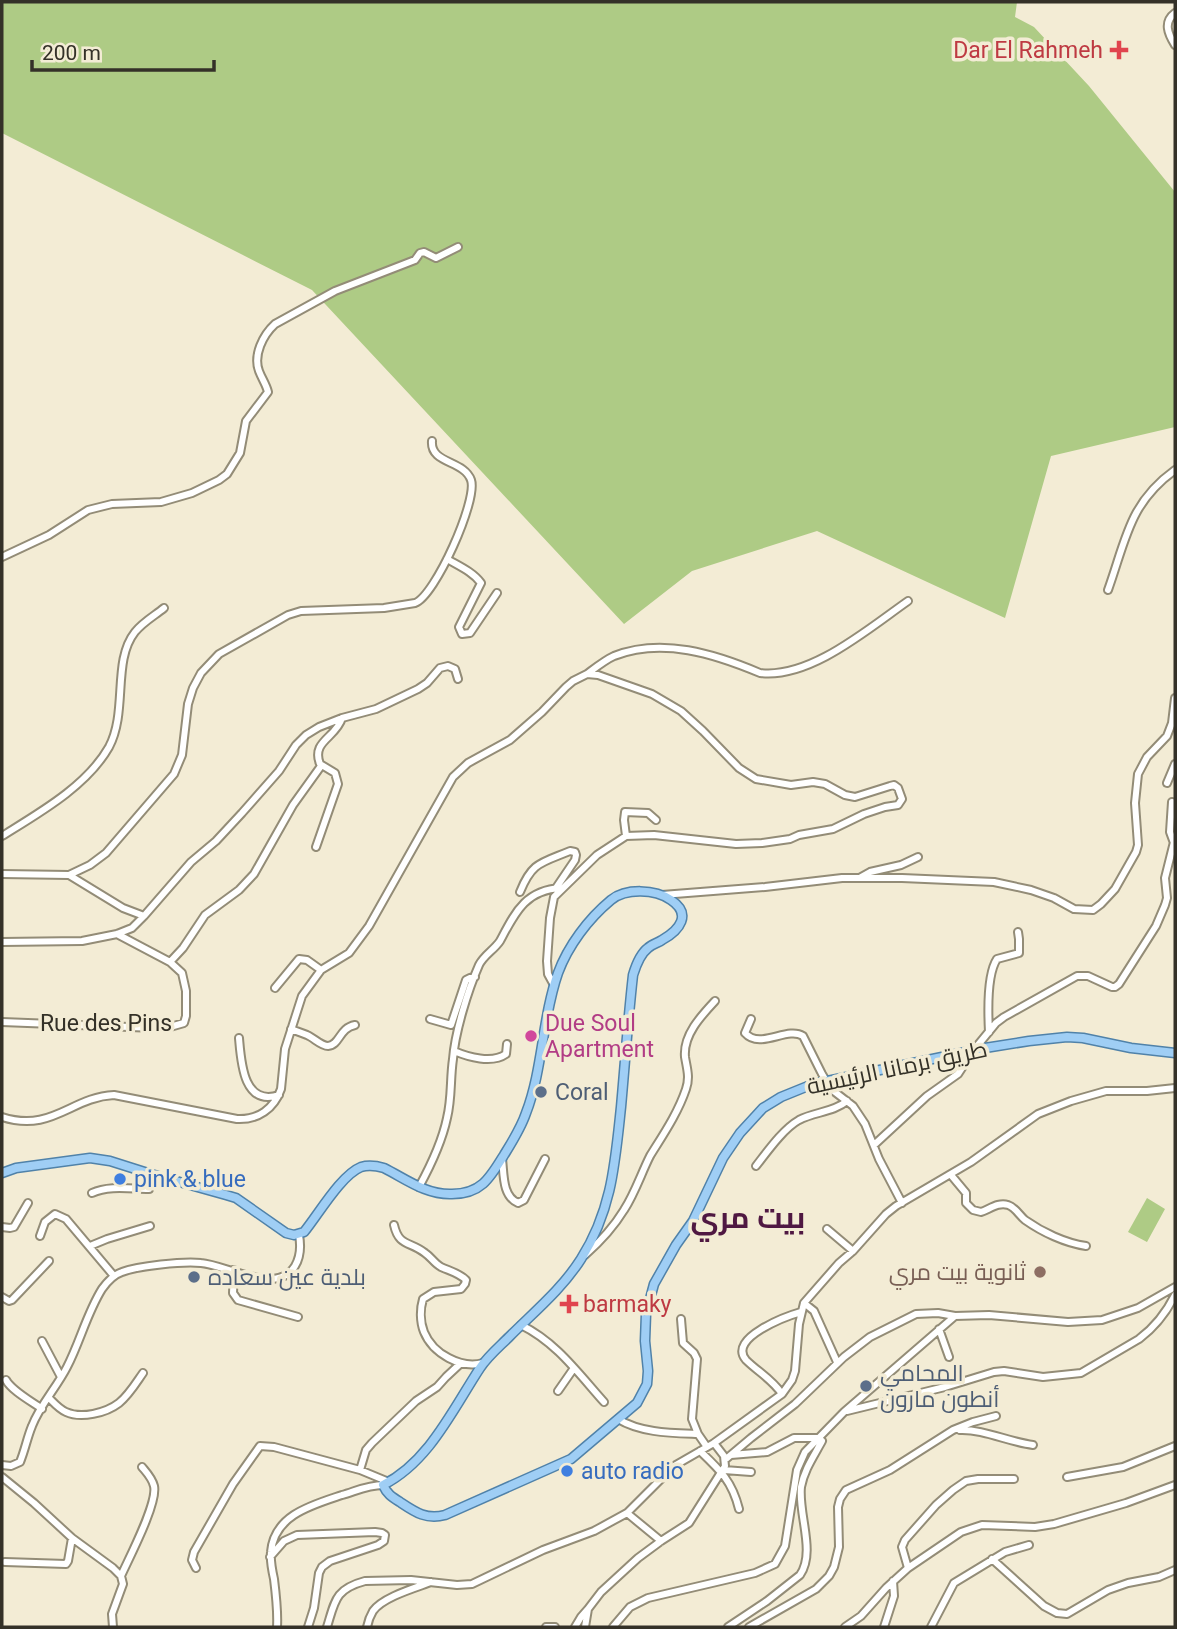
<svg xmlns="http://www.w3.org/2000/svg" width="1177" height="1629" viewBox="0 0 1177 1629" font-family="Roboto,Cairo,sans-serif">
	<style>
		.green { fill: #aecb85 }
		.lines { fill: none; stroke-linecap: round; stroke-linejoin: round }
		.minor-casing { stroke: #938c77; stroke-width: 10 }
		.major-casing { stroke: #5082a9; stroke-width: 11 }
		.minor { stroke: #fff; stroke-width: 6 }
		.major { stroke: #9fcef5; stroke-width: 8 }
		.health-dot { fill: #e0444e; stroke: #f3ecd5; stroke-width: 2.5 }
		.hotel-dot { fill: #d1479c; stroke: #f3ecd5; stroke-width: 2.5 }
		.service-dot { fill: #5c6f8a; stroke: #f3ecd5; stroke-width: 2.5 }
		.shop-dot { fill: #3f7fe0; stroke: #f3ecd5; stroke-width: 2.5 }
		.education-dot { fill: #8d6e63; stroke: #f3ecd5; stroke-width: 2.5 }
		.labels { text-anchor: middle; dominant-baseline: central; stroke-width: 7; stroke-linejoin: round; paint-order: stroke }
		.health-label { font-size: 23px; fill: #be3a42; stroke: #f3ecd5; text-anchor: end }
		.street-label { font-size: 23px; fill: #343128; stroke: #f3ecd5 }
		.hotel-label { font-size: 23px; fill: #b23c85; stroke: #f3ecd5; text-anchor: start }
		.service-label { font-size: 23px; fill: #4e5e75; stroke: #f3ecd5; text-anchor: start }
		.shop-label { font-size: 23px; fill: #366cbe; stroke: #f3ecd5; text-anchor: start }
		.education-label { font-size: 23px; fill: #785e54; stroke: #f3ecd5; text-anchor: end }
		.district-label { font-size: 30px; font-weight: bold; fill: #4f1842; stroke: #f3ecd5 }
	</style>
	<rect width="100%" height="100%" fill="#f3ecd5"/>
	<path class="green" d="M2,2H1017L1015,17L1034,27L1089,86L1175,192V427L1051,456L1005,618L817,531L692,571L624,624L312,290L2,133Z
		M1147,1198L1165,1209L1147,1242L1128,1232Z"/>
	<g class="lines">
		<g class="minor-casing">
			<path id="minor" d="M1175,13C1163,22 1168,34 1175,45
				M2,557L49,535L88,510L112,504L161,502L192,493L219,480L227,474L240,453L246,421L268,392C266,384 262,379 259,371C253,355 263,335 275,324L335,291L415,260L420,253L424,252L436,258L458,247
				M447,559C459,566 473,572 481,583L459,627L462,634L470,633L497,593
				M1108,590C1126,540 1129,503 1175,470
				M587,674C595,668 605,660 614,656C662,637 715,654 760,673C810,679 868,629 908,601
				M1167,783L1175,764
				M1172,802L1170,832L1174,843
				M2,836C39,813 87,786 109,747C128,711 112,661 135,632C143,622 154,616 164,608
				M626,836L624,820L625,812L648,813L656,820
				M316,847L338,784L335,773L320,764C311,741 336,738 342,718
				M2,874L69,875L90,865L106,853L174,774L182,755L188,704L193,688L201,673L219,654L288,615L301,611L384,608L415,603C435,596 478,500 471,480C464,460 430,464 432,441
				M69,875L123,908L144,916
				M861,877L870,872L901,865L918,857
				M520,892C532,862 541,863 570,851L575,852L576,855L575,860L556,888
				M662,895L765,887L842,878H902L994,882L1031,890L1054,898L1074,909L1093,910L1101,904L1115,889L1136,852L1138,845L1135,803L1138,774L1147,757L1167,736L1172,723L1175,698
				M2,942L82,941L117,934L132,928L144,916L191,862L216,841L242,813L279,771L296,745L306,735L319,727L342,718L376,709L418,689L427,683L440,668L448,666L455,669L458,679
				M170,962L183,948L205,915L239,890L254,874L293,805L321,766
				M275,988L299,959L307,960L321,970
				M430,1019L451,1025L466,980L470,978L475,977
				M751,1019L745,1033C760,1050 787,1026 803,1036L822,1074L831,1089L853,1106L865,1124L879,1159L902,1203
				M2,1022L155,1028L170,1027L184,1023L186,1016V991L182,973L170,962L117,934
				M291,1029C296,1031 302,1033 307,1035C314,1038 321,1046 328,1046C340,1045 339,1028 355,1025
				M989,1032C988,1013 987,974 997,959L1019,953V939L1018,932
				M239,1038C241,1061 243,1107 279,1095
				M454,1051C468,1057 492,1064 506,1054L507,1044
				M2,1117C52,1133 71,1097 114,1095L237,1119C258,1120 274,1109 281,1089L285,1049L302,996L321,970L349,953L369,926L453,777L468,763L510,740L542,712L566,687L573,681L587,674L598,675L652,694L681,711L703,731L739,768L756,779L791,785L813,782L825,784L845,795L855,797L890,786L894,785L898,788L902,799L898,805L885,807L864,814L833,829L799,835L790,839L762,843L736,844L654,835L626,836L597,855L554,897L550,918L547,961L548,974L554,985
				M874,1145L927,1096L958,1074L973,1051L996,1023L1004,1017L1077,976H1088L1112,987H1115L1119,984L1156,926L1165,905L1167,898L1165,878L1175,838
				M502,1159C504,1174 502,1196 518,1203L524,1200L545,1159
				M756,1166C767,1152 783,1129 799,1120C814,1112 834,1112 847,1101
				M951,1175L966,1193V1203L973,1210L981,1212C990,1209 998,1202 1008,1205C1015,1207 1019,1215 1025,1220C1042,1232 1065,1243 1086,1246
				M419,1187C431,1165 442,1142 447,1118C452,1098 450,1079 453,1059C455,1032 468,990 479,965C484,955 494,950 500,941C515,913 525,890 561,888
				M92,1193C109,1185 131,1189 149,1189L151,1174
				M394,1225C399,1247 410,1241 425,1253C431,1257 434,1263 441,1267C450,1271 459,1273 466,1280L465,1284L461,1289L434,1292L423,1299C420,1309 420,1322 424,1332C433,1354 461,1369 483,1363
				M2,1227L10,1228L14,1227L28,1203
				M827,1229L853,1251
				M40,1236L45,1222L55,1214L66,1219L114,1276
				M90,1246L107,1239L150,1226
				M585,1255C601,1241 613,1228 624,1210C635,1193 641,1174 650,1156C663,1135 678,1113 686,1089C690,1077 687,1069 685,1057C683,1035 701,1016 715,1001
				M234,1270L233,1293L238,1300L298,1317
				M2,1297L9,1301L12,1300L49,1261
				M804,1303L814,1311L837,1362
				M681,1319L683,1343L694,1353L697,1359L692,1419L698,1434L707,1447
				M521,1325C556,1342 578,1373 604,1402
				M939,1329L949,1357
				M42,1341L61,1377
				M6,1380C12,1391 31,1401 42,1409
				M558,1391L574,1368
				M782,1394C772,1379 758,1372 746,1360C727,1338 787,1316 801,1312
				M49,1398C54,1403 59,1409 66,1412C81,1419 106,1413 119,1403C129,1395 136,1383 143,1373
				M847,1411L945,1387L994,1372L1004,1371L1043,1377L1081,1373L1139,1339C1155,1327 1166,1313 1175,1295
				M618,1419C641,1433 672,1433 698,1434
				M960,1430C983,1429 1009,1442 1033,1445
				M700,1451C720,1470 732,1481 739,1509
				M726,1459L751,1438L795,1404L844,1357L870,1337L916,1314L938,1313L955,1316
				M2,1465L11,1466L20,1462C25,1450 27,1438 32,1426C40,1405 57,1387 67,1367C80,1342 87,1313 102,1289C107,1282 113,1275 122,1272C138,1266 183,1261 201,1263C227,1265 277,1296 295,1266C301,1256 301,1246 299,1235
				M360,1470L366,1450L372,1443L416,1401L437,1387L446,1377L461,1363
				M724,1470L751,1472
				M2,1477L34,1503L72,1538L113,1568L121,1576L123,1584L112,1614L113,1627
				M1067,1477L1123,1467L1175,1446
				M627,1513L661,1541
				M270,1557L284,1541L297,1535L375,1532L382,1533L385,1535L384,1541L378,1545L330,1561L322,1567L319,1573L314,1608L308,1627
				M992,1559L1044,1606L1057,1613L1067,1614L1108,1590L1128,1583L1159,1577L1175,1570
				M5,1562L66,1564L68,1561L72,1538
				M196,1568L192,1560L194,1552L233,1484L260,1446L274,1447L360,1470L389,1482
				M908,1568L902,1547L905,1540L936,1505L953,1490L966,1481L978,1479H1014
				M121,1576C129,1558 158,1503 154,1486C152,1478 147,1473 142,1467
				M277,1627C278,1611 276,1595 274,1579C272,1570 270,1561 271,1552C274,1515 312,1505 342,1495C356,1491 368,1485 383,1485V1483
				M327,1627C335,1601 335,1589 365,1581L411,1580L457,1585L472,1584L543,1550L594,1531L627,1513L674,1466L714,1443L782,1394L792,1380L795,1371L799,1324L804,1303L839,1263L853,1251L886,1214L896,1206L971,1162L1038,1114L1071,1101L1106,1091H1147L1175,1088
				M367,1627C368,1622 370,1616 373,1611C383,1597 415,1588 431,1582
				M546,1627H555
				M575,1627L581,1617L588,1609
				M585,1627L588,1609L601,1592L638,1558L661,1541L689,1523L725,1466L724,1456L714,1443
				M613,1627L630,1607L648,1598L755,1573L775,1564L785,1546L797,1470L805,1452L844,1412L955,1316L989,1315L1068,1322L1102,1320L1138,1308L1175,1287
				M728,1627L767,1601L800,1575C816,1552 798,1514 801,1487C804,1470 814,1456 822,1441L818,1438H794L767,1452L731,1455
				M749,1627L816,1589L829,1576L834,1567L839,1547L838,1507L840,1499L846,1490L890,1470L953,1430L973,1422L996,1416
				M845,1627L861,1616L886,1588L908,1568L961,1532L982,1525L1035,1527L1054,1524L1126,1503L1175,1485
				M884,1627L894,1596L893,1581
				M931,1627L954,1583L1005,1552L1029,1545"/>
		</g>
		<g class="major-casing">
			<path id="major" d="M2,1173L16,1168L90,1158L110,1161L151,1174L226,1195L236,1198L286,1233L294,1235L304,1232C318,1215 341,1175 361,1167C368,1165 377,1166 384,1168C406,1179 426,1195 452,1194C481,1194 490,1178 504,1155C512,1142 521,1128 526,1113C543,1069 542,1018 558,973C568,946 588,919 611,900C626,888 655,889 671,900C692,914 680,930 662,940C658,943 652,944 648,948C640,954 636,965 633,975C628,1019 625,1063 621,1107C615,1163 612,1210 581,1259C562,1289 534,1312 509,1337C499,1347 488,1356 480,1368C453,1409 429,1462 383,1485C387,1494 392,1497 400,1502C415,1512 426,1520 445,1515L571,1459L637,1403L647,1384L648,1371L645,1341L646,1314L654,1284L676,1245L693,1221L723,1158L740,1133L763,1108L781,1097L813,1084L985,1048L1029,1041L1067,1037L1083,1038L1131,1048L1175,1053"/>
		</g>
		<use href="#minor" class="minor"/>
		<use href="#major" class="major"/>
	</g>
	<g class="health-dot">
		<path d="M1115.5 39.5h7v7h7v7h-7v7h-7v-7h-7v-7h7z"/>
		<path d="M565.5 1293.5h7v7h7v7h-7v7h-7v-7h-7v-7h7z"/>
	</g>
	<circle class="hotel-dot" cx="531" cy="1036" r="7"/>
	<g class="service-dot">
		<circle cx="541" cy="1092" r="7"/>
		<circle cx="194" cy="1277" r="7"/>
		<circle cx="866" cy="1386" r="7"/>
	</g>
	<g class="shop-dot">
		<circle cx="120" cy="1179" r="7"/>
		<circle cx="567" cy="1471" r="7"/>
	</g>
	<circle class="education-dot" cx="1040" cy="1272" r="7"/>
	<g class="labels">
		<g class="health-label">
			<text x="1103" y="50">Dar El Rahmeh</text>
			<text x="583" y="1304" text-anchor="start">barmaky</text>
		</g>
		<g class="street-label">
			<text x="106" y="1023">Rue des Pins</text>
			<text transform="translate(897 1068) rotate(-12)">طريق برمانا الرئيسية</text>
		</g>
		<g class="hotel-label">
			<text x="545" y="1023">Due Soul<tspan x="545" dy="26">Apartment</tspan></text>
		</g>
		<g class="service-label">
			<text x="555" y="1092">Coral</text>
			<text x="208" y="1277">بلدية عين سعاده</text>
			<text x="880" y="1373">المحامي<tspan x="880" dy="26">أنطون مارون</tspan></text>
		</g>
		<g class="shop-label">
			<text x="134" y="1179">pink &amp; blue</text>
			<text x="581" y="1471">auto radio</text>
		</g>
		<g class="education-label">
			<text x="1026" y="1272">ثانوية بيت مري</text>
		</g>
		<g class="district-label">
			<text x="748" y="1217">بيت مري</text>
		</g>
	</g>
	<rect width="1177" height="1629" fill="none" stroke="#343128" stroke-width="7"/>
	<path d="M32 60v10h182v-10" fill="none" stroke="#343128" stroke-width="3.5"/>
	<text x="42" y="60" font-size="21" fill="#343128" stroke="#f3ecd5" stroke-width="5" paint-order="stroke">200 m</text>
</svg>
